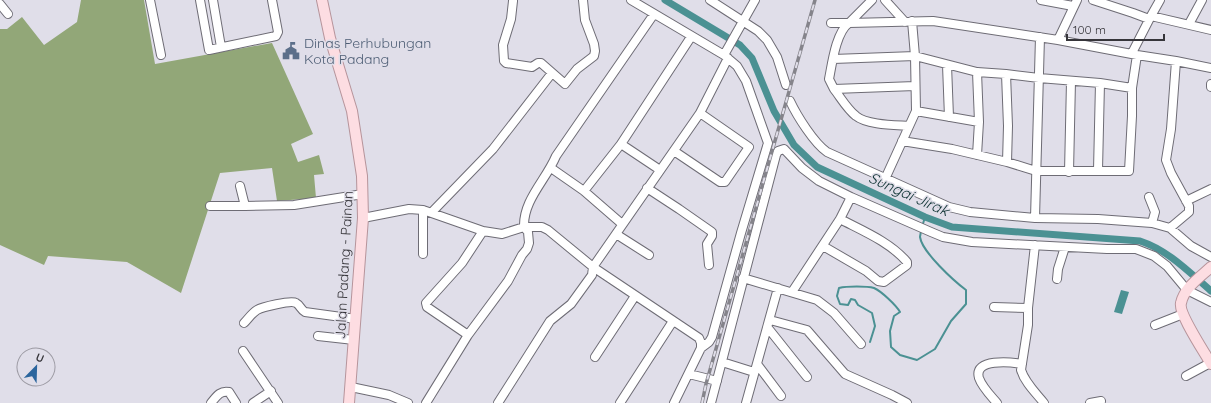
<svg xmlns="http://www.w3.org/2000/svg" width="1211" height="403" viewBox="0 0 1211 403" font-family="Quicksand,sans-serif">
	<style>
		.forest { fill: #92a778 }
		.water { fill: #4b9193 }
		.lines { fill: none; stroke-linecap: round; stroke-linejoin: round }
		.stream { stroke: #4b9193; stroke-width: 2 }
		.canal { stroke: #4b9193; stroke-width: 7 }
		.minor-casing { stroke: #6e6c75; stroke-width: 10 }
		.major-casing { stroke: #b6949b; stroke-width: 12 }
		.minor { stroke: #fff; stroke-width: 8 }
		.major { stroke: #fddde2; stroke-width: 10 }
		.rail-casing { stroke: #85848b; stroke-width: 3.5 }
		.rail { stroke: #e0dee9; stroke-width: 2; stroke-dasharray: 6; stroke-linecap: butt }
		.labels { text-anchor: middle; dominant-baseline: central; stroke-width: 3; stroke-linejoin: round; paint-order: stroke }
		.service-label { font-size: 14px; fill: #4e5e75; stroke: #e0dee9; text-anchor: start }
		.street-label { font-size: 14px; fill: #36353a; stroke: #e0dee9 }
		.water-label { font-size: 15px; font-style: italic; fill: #0f3334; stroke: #e0dee9 }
	</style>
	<rect width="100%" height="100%" fill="#e0dee9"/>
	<path class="forest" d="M81,0H144L155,64L272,43L313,134L291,144L298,162L319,155L324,174L314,175L316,198L277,201L272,168L220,173L181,293L127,262L48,256L44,265L0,245V29H7L22,17L44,45L77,22Z"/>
	<path class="water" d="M1121,290L1129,292L1122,314L1114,312Z"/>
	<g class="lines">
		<path class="stream" d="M922,227L925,217
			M870,342L875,326L872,313L858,305L855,300L851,299L848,305L840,304L837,296L839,288C847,286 867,286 874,288C881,291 896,305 900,312L894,316L890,331L891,347L900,355L917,360L935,349L951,321L966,304V290C954,281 922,252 920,237C920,236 921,232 921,231"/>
		<path class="canal" d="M665,0L740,45L752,58L774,111L794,145L817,167L925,217L952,227L1140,241C1168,250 1189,272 1211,291"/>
		<g class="minor-casing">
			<path id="minor" d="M150,0L161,55
				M200,0L209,50L276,36L278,32L272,0
				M213,0L221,47
				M631,0L724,55L737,66L746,81L768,143L741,233L712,337L709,342L701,348
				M710,0L758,31L767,40L777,57L786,85
				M885,0L905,22
				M1041,0L1073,6
				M1093,0L1133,13L1149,19
				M513,1L511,19L503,45L504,61L506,63L532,67L538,63H541L565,84L577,69L594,56L595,51L594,44L585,20L583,0
				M0,4L8,14
				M1151,16L1160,0
				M831,23H849L872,0
				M1189,24L1202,0
				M1058,40L1077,0
				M1132,53L1151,16L1211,30
				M724,55L755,0
				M833,59L915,56L977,72L1006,74L1039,78L1100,83L1132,88
				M947,65L949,117
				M1006,74L1008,126L1007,162
				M1211,87V84
				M834,89L829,79C832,64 836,32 849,23L933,21L1058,40L1137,55L1176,61L1211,68
				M790,101C797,116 814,143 827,152L949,207L970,212L1035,218L1098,219L1152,223L1170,228L1191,246L1211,257
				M916,111L979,122
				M909,126C895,125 867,125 856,116C847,109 841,98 834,89L915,86
				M902,141L952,149L1007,162L1036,171H1129L1132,116V88L1137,55
				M674,151L720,182H725L749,147L700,113
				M977,155L979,122L977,72
				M551,168L584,191L622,224
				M660,170L621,144L689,40
				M1098,170L1100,83
				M1069,172L1071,81
				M885,179L916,111L915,56L912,21
				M240,186L245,206L294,205L363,194
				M647,188L679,209L712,232V236L707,244L709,265
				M584,191L621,144
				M1149,197L1155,212L1152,223
				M1186,201L1211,189
				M210,206H245
				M432,212L493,149L552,73
				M363,218L409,209L423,210L483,231L502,234L524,227H542L548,230L593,267L699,338L701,343V348L674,403
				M1035,218L1040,37
				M1170,228L1189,212V206L1171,173L1166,160L1171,129L1176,61
				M483,231L462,263L426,303L427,307L468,335L508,281L522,255L527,249L529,243L528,232L524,227C523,200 546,180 556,156L654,14
				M616,234L649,255
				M1035,245L1028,308V325L1021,370C1025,383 1036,393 1044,403
				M823,246L866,271L878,281L884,282L907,265V262C890,242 863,231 840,219
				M423,254V210
				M743,278L817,300L834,313L861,344
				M1057,279L1058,269L1065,247
				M792,292L840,219L851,197
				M994,307L1028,308
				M770,320L807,330L845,374L892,395L907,403
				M244,323C248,319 252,313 257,310C262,307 291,300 296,303C300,305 301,310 305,312L356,319
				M1155,325L1183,314
				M768,328L807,377
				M318,336L354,340
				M243,351L278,403
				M595,357L635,296
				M722,362L754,372
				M757,364L781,396
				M689,374L717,381
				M1186,376L1210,363
				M351,387L389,395L408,403
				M211,403C216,397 220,390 229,392L236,403
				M253,403L271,391
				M426,403L468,335
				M498,403L550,321L571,304L592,275L593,267L700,113L728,58
				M620,403L673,321
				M711,403L776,155L778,151L784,149L802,168L819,181L851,197L931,232L943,237L972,242L1107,249H1136L1154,256L1167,266L1187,290L1211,302
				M746,403L778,288
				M997,403C991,396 982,387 979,378C973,358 1011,362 1022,364
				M1090,403L1101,401"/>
		</g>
		<g class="major-casing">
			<path id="major" d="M322,0L330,38L352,111L362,176L363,218L349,403
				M1211,267C1200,277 1184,288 1181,303C1178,313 1205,353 1211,364"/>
		</g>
		<use href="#minor" class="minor"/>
		<use href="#major" class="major"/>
		<g class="rail-casing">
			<path id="rail" d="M702,403L706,384L815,0"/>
		</g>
		<use href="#rail" class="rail"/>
	</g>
	<defs>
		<g id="civic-bare" transform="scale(1.38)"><path d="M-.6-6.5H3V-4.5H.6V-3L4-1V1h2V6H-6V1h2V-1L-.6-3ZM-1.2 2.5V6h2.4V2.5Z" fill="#5c6f8a" stroke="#e0dee9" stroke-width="2.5" paint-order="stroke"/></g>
	</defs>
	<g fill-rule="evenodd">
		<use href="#civic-bare" x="291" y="51"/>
	</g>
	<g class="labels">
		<g class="service-label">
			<text x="304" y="43">Dinas Perhubungan<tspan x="304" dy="16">Kota Padang</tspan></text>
		</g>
		<g class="street-label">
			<text transform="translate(344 265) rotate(-87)">Jalan Padang - Painan</text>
		</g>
		<g class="water-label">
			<text transform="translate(909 194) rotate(24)">Sungai Jirak</text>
		</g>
	</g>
	<g transform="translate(36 367) rotate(23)"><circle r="19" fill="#e0dee9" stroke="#9c9aa3"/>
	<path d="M0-3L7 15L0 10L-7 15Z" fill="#2b659d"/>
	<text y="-6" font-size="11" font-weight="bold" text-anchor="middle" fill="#36353a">U</text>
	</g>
	<path d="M1067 34v6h97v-6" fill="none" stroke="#36353a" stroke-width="2"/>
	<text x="1073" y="34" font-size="12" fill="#36353a" stroke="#e0dee9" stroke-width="3" paint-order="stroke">100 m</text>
</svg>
